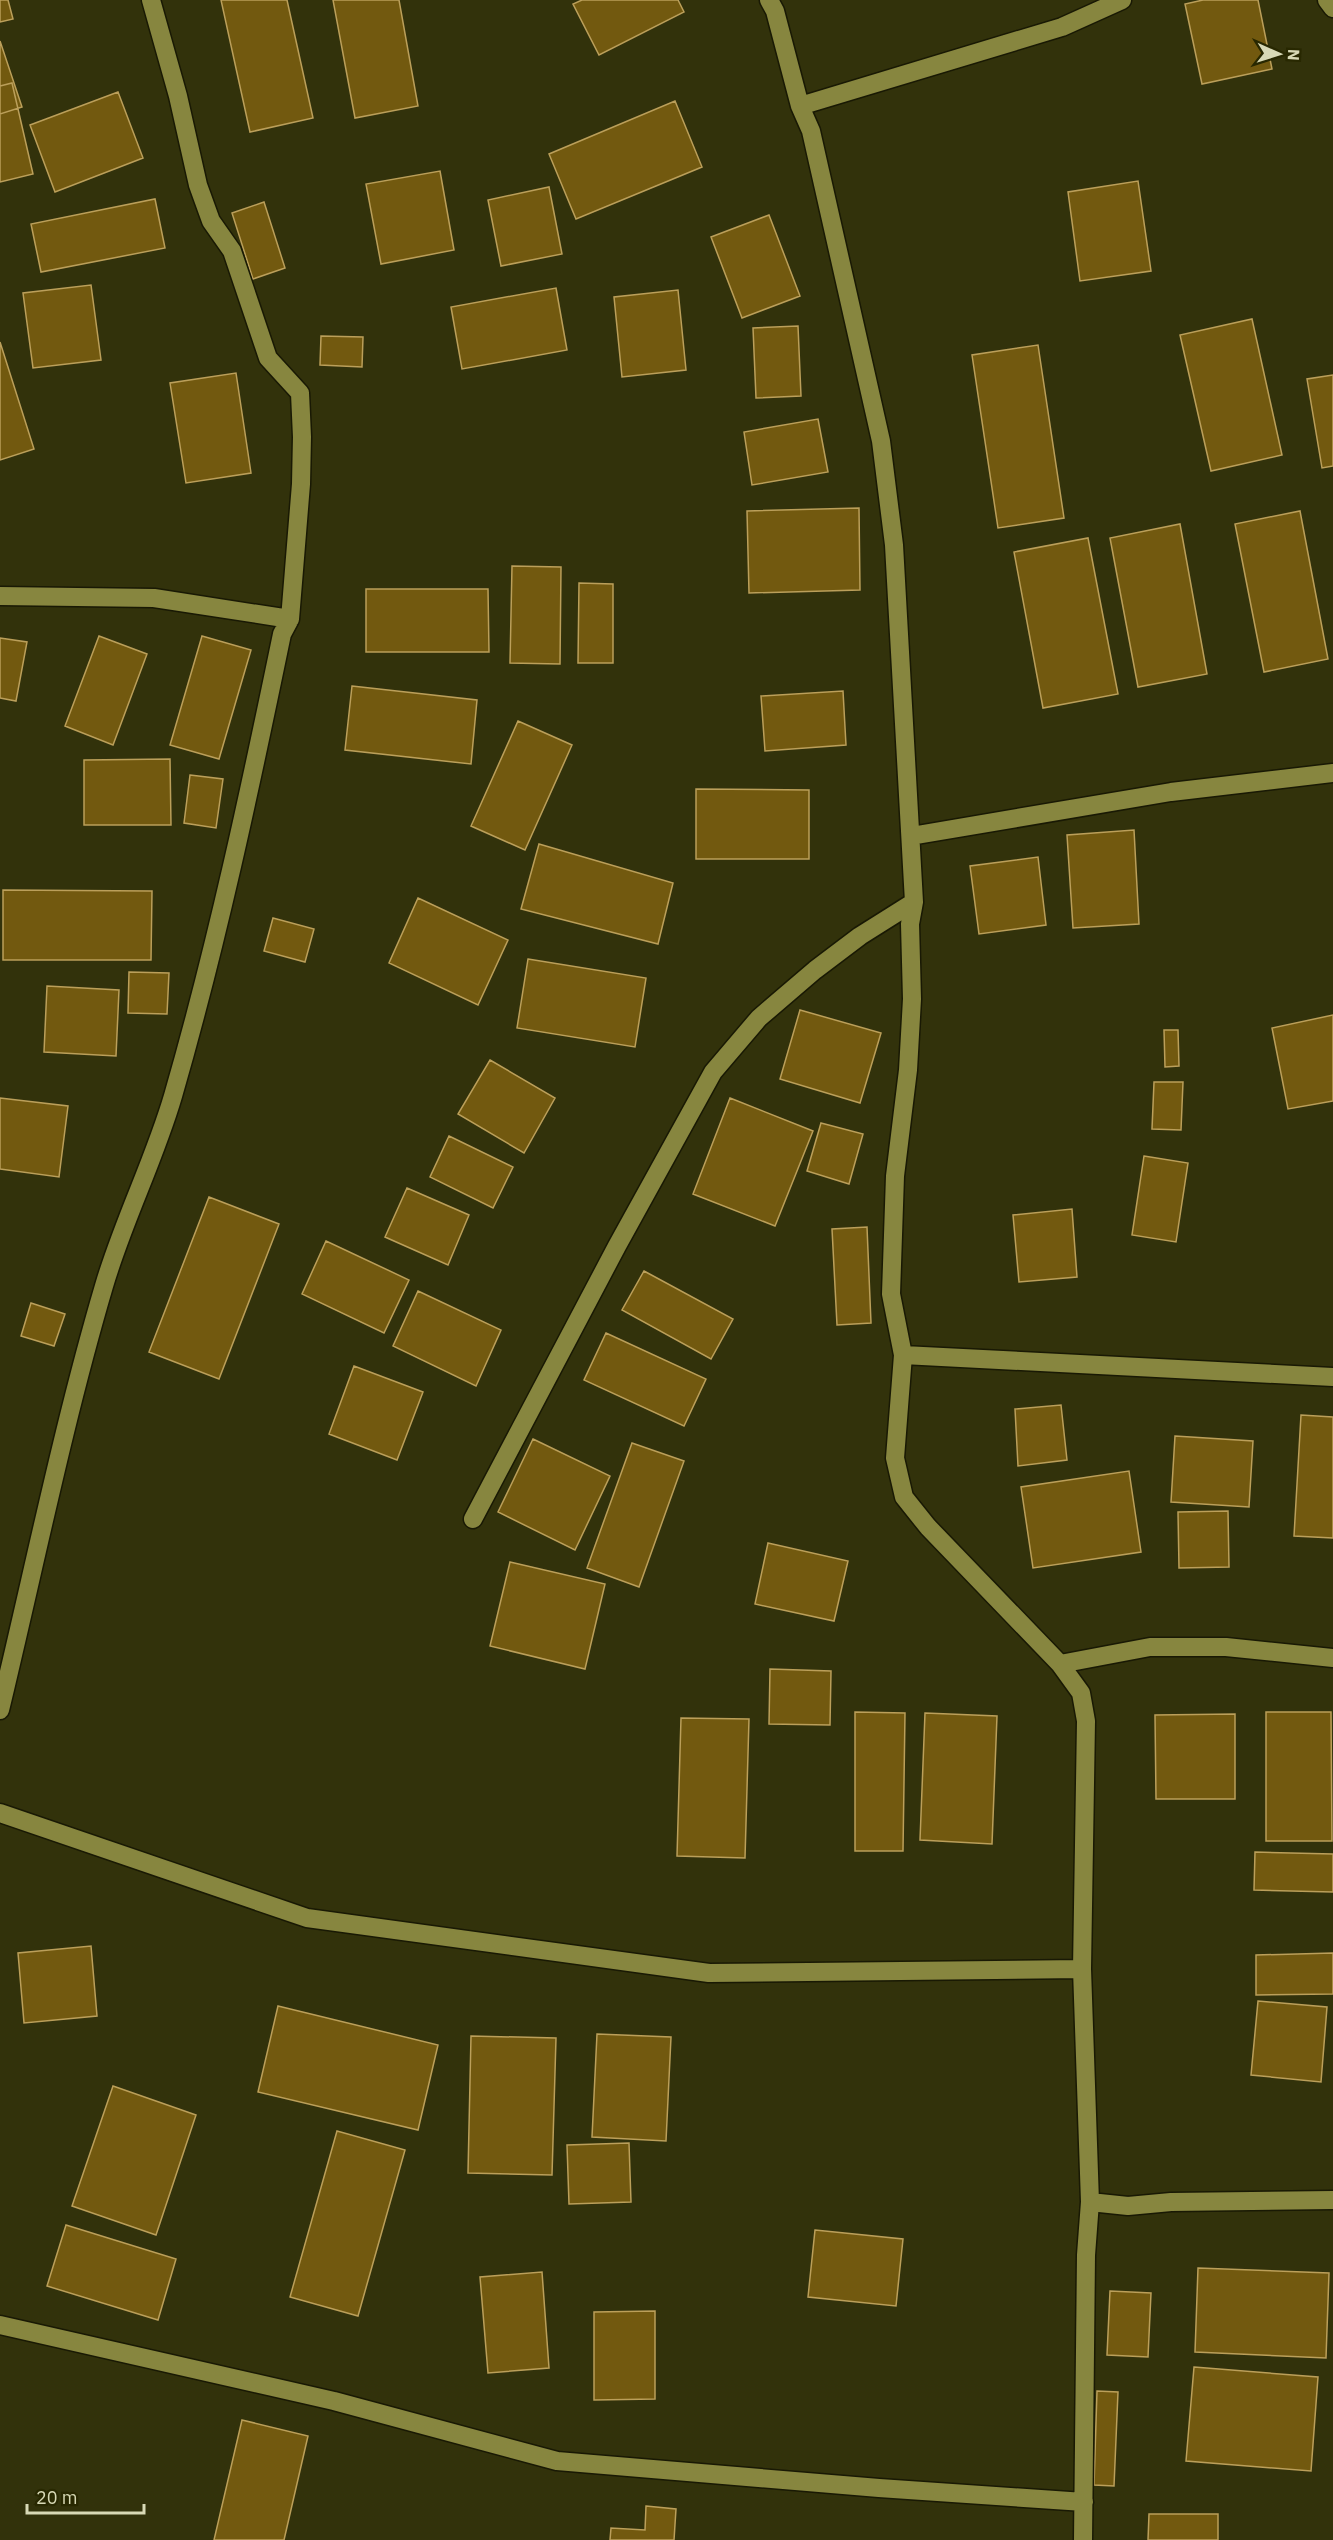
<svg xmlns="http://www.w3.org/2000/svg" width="1333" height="2540" viewBox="0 0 1333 2540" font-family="'IBM Plex Sans',sans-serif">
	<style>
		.building { fill: #72590f; stroke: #bb9f5a; stroke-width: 1.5 }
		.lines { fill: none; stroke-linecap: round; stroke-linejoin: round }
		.minor-casing { stroke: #191904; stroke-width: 21 }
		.minor { stroke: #87863f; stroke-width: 18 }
	</style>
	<rect width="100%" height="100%" fill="#32320b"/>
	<path class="building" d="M0,0H8L13,19L0,22Z
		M221,0H287L313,118L250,132Z
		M333,0H399L418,106L355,118Z
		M582,0H678L684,12L599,55L573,4Z
		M1203,0H1258L1272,69L1202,84L1185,4Z
		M0,41L22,107L0,114Z
		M12,83L33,174L0,182V86Z
		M118,92L143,158L55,192L30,125Z
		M675,101L702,167L576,219L549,154Z
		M440,171L454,250L381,264L366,184Z
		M1138,181L1151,271L1080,281L1068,192Z
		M549,187L562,254L501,266L488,200Z
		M155,199L165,248L41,272L31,224Z
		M264,202L285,268L253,279L232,213Z
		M769,215L800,296L742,318L711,237Z
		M91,285L101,360L33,368L23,293Z
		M556,288L567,350L462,369L451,307Z
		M678,290L686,370L622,377L614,297Z
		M1252,319L1282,455L1211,471L1180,335Z
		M798,326L801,396L756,398L753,328Z
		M321,336L363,337L362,367L320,365Z
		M0,342L34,449L0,460Z
		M1038,345L1064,518L998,528L972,355Z
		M236,373L251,473L186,483L170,383Z
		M1333,375V466L1322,468L1307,379Z
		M818,419L828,472L752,485L744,432Z
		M859,508L860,590L749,593L747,511Z
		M1300,511L1328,659L1264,672L1235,524Z
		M1180,524L1207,674L1138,687L1110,538Z
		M1088,538L1118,694L1043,708L1014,552Z
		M512,566L561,567L560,664L510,663Z
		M579,583L613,584V663H578Z
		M366,589H488L489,652H366Z
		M99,636L147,654L113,745L65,726Z
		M202,636L251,650L219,759L170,745Z
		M0,638L27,642L16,701L0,698Z
		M352,686L477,700L471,764L345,750Z
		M843,691L846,745L765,751L761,696Z
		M518,721L572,745L525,850L471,826Z
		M170,759L171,825H84V760Z
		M190,775L223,779L216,828L184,823Z
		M696,789L809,790V859H696Z
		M1134,830L1139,924L1073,928L1067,835Z
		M539,844L673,883L658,944L521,909Z
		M1038,857L1046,925L979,934L970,866Z
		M3,890L152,891L151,960H3Z
		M418,898L508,940L478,1005L389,963Z
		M273,918L314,929L305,962L264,951Z
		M528,959L646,978L635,1047L517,1028Z
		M129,972L169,973L167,1014L128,1013Z
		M47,986L119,990L116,1056L44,1052Z
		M800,1010L881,1033L860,1103L780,1079Z
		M1333,1015V1101L1288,1109L1272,1028Z
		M1164,1030H1178L1179,1066L1165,1067Z
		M490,1060L555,1098L524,1153L458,1114Z
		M1154,1082H1183L1181,1130L1152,1129Z
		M0,1098L68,1106L59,1177L0,1169Z
		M730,1098L813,1131L775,1226L693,1194Z
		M821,1123L863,1134L849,1184L807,1171Z
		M449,1136L513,1167L493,1208L430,1177Z
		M1144,1156L1188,1163L1176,1242L1132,1235Z
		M407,1188L469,1215L448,1265L385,1237Z
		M209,1197L279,1224L219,1379L149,1352Z
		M1072,1209L1077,1277L1019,1282L1013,1215Z
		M867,1227L871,1323L837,1325L832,1229Z
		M326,1241L409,1280L384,1333L302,1294Z
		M644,1271L733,1319L711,1359L622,1310Z
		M418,1291L501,1330L476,1386L393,1346Z
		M31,1303L65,1314L54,1346L21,1336Z
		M606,1333L706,1379L684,1426L584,1380Z
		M354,1366L423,1392L397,1460L329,1434Z
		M1061,1405L1067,1460L1018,1466L1015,1409Z
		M1301,1415L1333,1417V1538L1294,1536Z
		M1175,1436L1253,1441L1249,1507L1171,1502Z
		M533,1439L610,1476L575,1550L498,1512Z
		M632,1443L684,1461L639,1587L587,1568Z
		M1129,1471L1141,1552L1033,1568L1021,1487Z
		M1228,1511L1229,1567L1179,1568L1178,1512Z
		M768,1543L848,1561L834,1621L755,1604Z
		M510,1562L605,1584L585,1669L490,1646Z
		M770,1669L831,1671L830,1725L769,1724Z
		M855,1712L905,1713L903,1851H855Z
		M1266,1712H1331L1332,1841H1266Z
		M925,1713L997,1716L992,1844L920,1840Z
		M1235,1714V1799H1156L1155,1715Z
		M681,1718L749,1719L745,1858L677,1856Z
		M1255,1852L1333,1854V1892L1254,1890Z
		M91,1946L97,2016L24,2023L18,1953Z
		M1333,1953V1994L1256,1995V1955Z
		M1258,2001L1327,2007L1321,2082L1251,2075Z
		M278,2006L438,2045L418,2130L258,2092Z
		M597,2034L671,2037L666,2141L592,2137Z
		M471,2036L556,2038L552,2175L468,2173Z
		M113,2086L196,2115L156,2235L72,2206Z
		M337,2131L405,2150L358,2316L290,2297Z
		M629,2143L631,2202L569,2204L567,2145Z
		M66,2225L176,2259L158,2320L47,2286Z
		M815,2230L903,2239L896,2306L808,2297Z
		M1198,2268L1329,2273L1326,2358L1195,2352Z
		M542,2272L549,2368L488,2373L480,2277Z
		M1110,2291L1151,2293L1148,2357L1107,2355Z
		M655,2311V2399L594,2400V2312Z
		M1194,2367L1318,2377L1311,2471L1186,2461Z
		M1097,2391L1118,2392L1114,2486L1094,2485Z
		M242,2420L308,2436L284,2540H214Z
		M646,2506L676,2509L674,2540H610L611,2528L645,2530Z
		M1149,2514H1218V2540H1148Z"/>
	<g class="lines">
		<g class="minor-casing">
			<path id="minor" d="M769,0L775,11L800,106L811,131L881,441L894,545L914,902L910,924L912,999L908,1070L895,1176L891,1294L903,1355L895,1458L904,1497L928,1527L1060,1664L1081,1693L1086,1721L1082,1969L1090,2202L1086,2255L1083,2540
				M1327,0L1333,8
				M800,106L1062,27L1122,0
				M0,596L154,598L290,619
				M911,836L1171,792L1333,773
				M903,1355L1333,1377
				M473,1519L617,1246L713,1072L759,1018L815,970L860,936L914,902
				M1060,1664L1150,1647H1226L1333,1658
				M0,1710C34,1569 63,1425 104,1286C123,1221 154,1161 173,1096C217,944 250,789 282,634L290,619L301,484L302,437L300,393L268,358L232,251L211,221L198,185L178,96L151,0
				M0,1813L307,1918L709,1973L1082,1969
				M1090,2202L1128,2206L1171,2202L1333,2200
				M0,2325L334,2401L557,2461L879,2488L1084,2502"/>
		</g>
		<use href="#minor" class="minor"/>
	</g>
	<g transform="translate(1279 54) rotate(93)" stroke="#282801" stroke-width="4.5" paint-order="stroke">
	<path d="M0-4.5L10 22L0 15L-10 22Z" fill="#d8d9b6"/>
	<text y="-9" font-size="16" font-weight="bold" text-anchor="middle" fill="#d8d9b6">N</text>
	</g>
	<path d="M27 2504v9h117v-9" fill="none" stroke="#d8d9b6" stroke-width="3"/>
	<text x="36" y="2504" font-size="18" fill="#d8d9b6" stroke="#282801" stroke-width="4.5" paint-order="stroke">20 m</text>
</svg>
